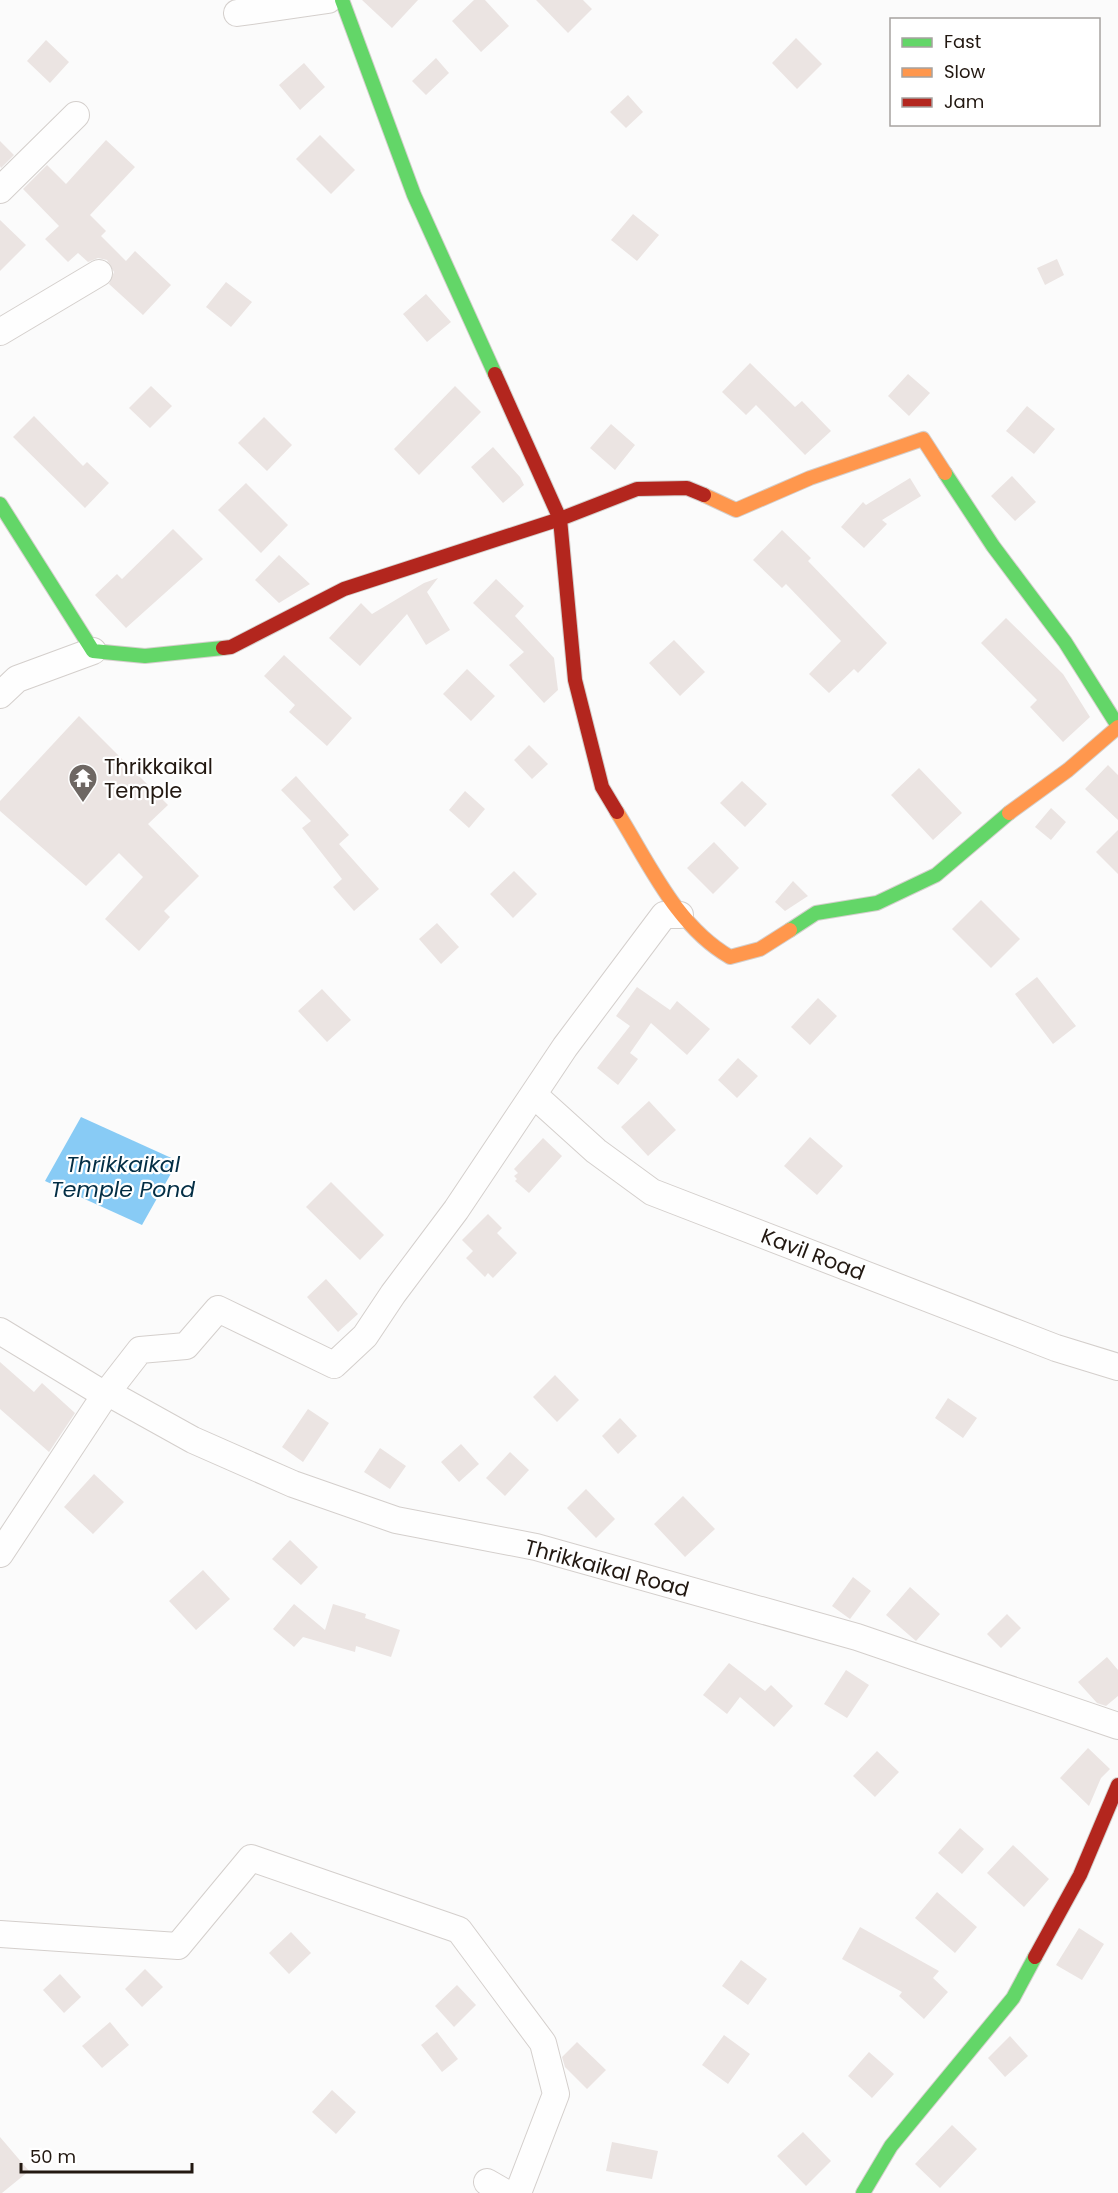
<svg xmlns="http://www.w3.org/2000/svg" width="1118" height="2193" viewBox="0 0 1118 2193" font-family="Poppins,sans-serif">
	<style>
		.water { fill: #88cbf5 }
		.building { fill: #ebe4e2 }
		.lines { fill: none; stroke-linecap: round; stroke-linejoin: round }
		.street-casing { stroke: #d4cfcc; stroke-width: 28 }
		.fast-casing { stroke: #d4cfcc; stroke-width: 16 }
		.slow-casing { stroke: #d4cfcc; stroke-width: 16 }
		.jam-casing { stroke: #d4cfcc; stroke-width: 16 }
		.street { stroke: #fefefe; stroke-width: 26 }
		.fast { stroke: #63d668; stroke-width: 14 }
		.slow { stroke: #ff974d; stroke-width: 14 }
		.jam { stroke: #b3261e; stroke-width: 14 }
		.labels { text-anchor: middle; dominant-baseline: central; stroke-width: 4.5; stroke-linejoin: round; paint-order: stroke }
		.poi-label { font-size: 21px; fill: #221811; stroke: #fff; text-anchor: start }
		.street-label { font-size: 21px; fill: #221811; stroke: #fff }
		.water-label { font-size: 22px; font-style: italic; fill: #032e45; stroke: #fff }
	</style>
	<rect width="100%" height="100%" fill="#fbfbfb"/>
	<path class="water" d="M81,1117L178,1161L142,1225L45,1181Z"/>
	<path class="building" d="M362,0H418L392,28Z
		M474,0H485L509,26L481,52L452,21Z
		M536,0H583L592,9L568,33Z
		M796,38L822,64L797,89L772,63Z
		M46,40L69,62L50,83L27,61Z
		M436,58L449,73L426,95L412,81Z
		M304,63L325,87L300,110L279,85Z
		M628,95L643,112L626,128L610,112Z
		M320,135L355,170L331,194L296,159Z
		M106,140L135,167L90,215L106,231L101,236L126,261L135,251L171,285L143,315L109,284L114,272L107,260L98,258L88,262L78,253L68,262L45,239L59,226L23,189L47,165L66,184Z
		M0,141L14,155L1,168L0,166Z
		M633,214L659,235L637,261L611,240Z
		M0,220L26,245L0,271Z
		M1057,259L1064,275L1045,285L1037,268Z
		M226,282L252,302L231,327L206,307Z
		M426,294L451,322L427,342L403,314Z
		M750,363L795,407L802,401L831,431L805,455L756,405L746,415L722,392Z
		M908,374L930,393L909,416L888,396Z
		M151,386L172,406L150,428L129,408Z
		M455,386L481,412L419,475L394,449Z
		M1027,406L1055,429L1034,454L1006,431Z
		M34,416L83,466L87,462L109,483L85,508L13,437Z
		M264,417L292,445L267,471L238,443Z
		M611,424L635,445L615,470L590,448Z
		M493,447L520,477L524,485L503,503L471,467Z
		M1012,476L1036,502L1015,521L991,496Z
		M910,478L921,496L882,520L887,524L864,548L841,527L863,502L866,505Z
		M246,483L288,525L261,553L218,510Z
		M173,529L203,559L126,628L95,595L117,574L122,579Z
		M782,530L811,558L808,561L887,643L858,673L854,669L829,693L809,674L841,641L786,584L782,588L753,560Z
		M279,555L310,584L279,603L255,580Z
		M438,578L427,592L450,630L426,645L407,614L360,666L329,638L361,603L372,614L424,583Z
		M496,579L524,606L515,616L554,658L558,690L544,703L509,665L524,652L473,603Z
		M1006,618L1063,674L1090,717L1063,742L1030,707L1037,700L981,643Z
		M674,640L705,672L680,696L649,663Z
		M284,655L352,718L327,746L289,712L295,705L264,676Z
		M467,669L495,696L471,721L443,694Z
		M79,716L168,805L148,824L199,876L164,911L170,917L139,951L105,919L143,877L119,853L86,886L0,811V801Z
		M529,745L548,764L532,779L514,760Z
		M1108,765L1118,775V820L1085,789Z
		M919,768L962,813L933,840L891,795Z
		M296,776L349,835L339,844L379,889L354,911L333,887L342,879L302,828L311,821L281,790Z
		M742,781L767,804L745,827L720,803Z
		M465,791L485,809L469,828L449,810Z
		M1051,808L1066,822L1051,840L1035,827Z
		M1118,830V874L1096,852Z
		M714,842L739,868L713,894L687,868Z
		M514,871L537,894L513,918L490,894Z
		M793,881L808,896L785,911L775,902Z
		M981,900L1020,939L991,968L952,929Z
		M437,923L459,947L441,964L419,939Z
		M1037,977L1076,1026L1053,1044L1015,994Z
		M637,987L670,1010L677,1001L710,1029L687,1055L651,1023L630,1053L638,1059L618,1085L597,1068L630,1026L616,1016Z
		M322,989L351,1020L327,1042L298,1011Z
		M818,998L837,1016L810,1045L791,1027Z
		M738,1058L758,1076L737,1098L718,1080Z
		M649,1101L676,1130L648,1156L621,1127Z
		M810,1137L843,1166L817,1195L784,1166Z
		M543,1138L562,1156L529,1193L515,1181L517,1179L514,1176L518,1173L514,1169Z
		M331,1182L384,1235L360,1260L306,1207Z
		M488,1214L502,1228L497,1233L517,1253L493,1278L488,1273L485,1277L466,1258L473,1251L462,1240Z
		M326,1279L358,1314L338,1332L307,1297Z
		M0,1362L34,1392L42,1383L75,1413L49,1452L0,1409Z
		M555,1375L579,1400L557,1422L533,1397Z
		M948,1398L977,1418L963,1438L935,1418Z
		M308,1409L329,1423L303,1462L282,1447Z
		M620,1418L637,1436L618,1454L602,1436Z
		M461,1444L479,1464L459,1482L441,1462Z
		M380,1448L406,1466L390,1489L364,1472Z
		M510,1452L529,1470L505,1496L486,1478Z
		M94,1474L124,1502L93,1534L64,1507Z
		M586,1489L615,1519L596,1538L567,1508Z
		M683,1496L715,1529L685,1557L654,1524Z
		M290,1540L318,1567L301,1585L272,1559Z
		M203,1570L230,1599L196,1630L169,1601Z
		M853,1577L871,1591L850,1619L832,1606Z
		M910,1587L940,1614L916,1641L886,1615Z
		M294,1604L325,1630L333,1604L366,1614L365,1618L400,1630L391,1657L356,1646L355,1652L303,1637L294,1647L273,1629Z
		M1007,1614L1021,1628L1001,1648L987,1634Z
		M1107,1657L1118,1670V1696L1106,1706L1097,1703L1078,1682Z
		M729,1663L765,1691L771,1685L793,1706L774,1727L740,1697L727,1714L703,1695Z
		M846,1670L869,1685L847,1718L824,1704Z
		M1088,1748L1110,1769L1101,1778L1089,1806L1060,1778Z
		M877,1751L899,1772L875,1797L853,1776Z
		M960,1828L984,1849L962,1874L938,1853Z
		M1013,1845L1049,1879L1024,1907L987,1873Z
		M937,1892L977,1927L955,1953L915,1918Z
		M860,1927L939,1971L933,1978L948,1992L924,2019L899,1996L902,1992L842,1959Z
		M1079,1928L1104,1944L1082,1980L1056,1965Z
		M291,1932L311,1953L289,1974L269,1953Z
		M741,1960L767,1979L748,2005L722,1986Z
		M145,1969L163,1987L142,2007L125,1989Z
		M60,1974L81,1997L64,2013L43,1990Z
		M457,1985L476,2005L454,2027L435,2006Z
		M110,2022L129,2045L102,2068L82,2046Z
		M437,2032L458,2059L442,2072L421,2045Z
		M724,2035L750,2054L728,2084L702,2065Z
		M1010,2036L1028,2056L1005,2077L988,2058Z
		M577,2042L606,2070L587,2089L565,2067L562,2057Z
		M869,2052L894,2074L872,2098L848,2076Z
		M332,2090L356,2112L336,2134L312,2112Z
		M952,2125L977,2149L940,2188L915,2164Z
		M803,2132L831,2161L806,2186L777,2156Z
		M0,2137L29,2171L2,2193H0Z
		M612,2142L658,2151L652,2179L606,2171Z"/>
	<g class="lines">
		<g class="street-casing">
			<path id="street" d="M237,13L328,0
				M0,190L76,115
				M0,332L99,273
				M0,695L17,679L93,651
				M534,1095L596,1151L652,1192L1056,1348L1118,1367
				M0,1331L105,1395H112L193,1440L293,1484L396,1520L536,1547L857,1637L1118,1726
				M0,1554L105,1395L140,1350L186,1346L218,1309L334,1365L365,1336L393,1294L456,1210L565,1047L664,915H680
				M0,1934L178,1946L251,1858L459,1930L543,2043L556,2094L518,2193
				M487,2182L506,2193"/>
		</g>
		<g class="fast-casing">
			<path id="fast" d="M342,0L414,195L495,374
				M945,473L993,546L1065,642L1118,726
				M0,504L93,651L145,656L223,648
				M790,930L816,913L877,903L936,875L1009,813
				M863,2193L891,2146L1013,1998L1035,1957"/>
		</g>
		<g class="slow-casing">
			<path id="slow" d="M704,495L736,510L810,478L923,439L945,473
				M617,812C649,863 676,926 730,957L760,949L790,930
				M1009,813L1068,770L1118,727"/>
		</g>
		<g class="jam-casing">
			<path id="jam" d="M495,374L560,519L575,680L602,787L617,812
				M223,648L231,647L344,589L560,519L637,489L687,488L704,495
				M1035,1957L1080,1875L1118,1785"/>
		</g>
		<use href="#street" class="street"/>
		<use href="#fast" class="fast"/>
		<use href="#slow" class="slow"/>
		<use href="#jam" class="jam"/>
	</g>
	<defs>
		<g id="temple-pin" transform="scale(1.5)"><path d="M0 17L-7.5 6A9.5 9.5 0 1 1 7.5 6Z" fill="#6e6763" stroke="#fff"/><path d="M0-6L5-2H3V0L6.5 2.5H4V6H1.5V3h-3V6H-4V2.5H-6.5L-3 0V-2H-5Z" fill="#fff"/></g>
	</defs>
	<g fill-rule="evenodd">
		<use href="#temple-pin" x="83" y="778"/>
	</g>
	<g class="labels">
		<g class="poi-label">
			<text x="104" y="766">Thrikkaikal<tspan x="104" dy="24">Temple</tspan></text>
		</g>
		<g class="street-label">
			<text transform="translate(813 1254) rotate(21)">Kavil Road</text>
			<text transform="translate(607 1568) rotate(15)">Thrikkaikal Road</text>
		</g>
		<g class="water-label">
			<text x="123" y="1164">Thrikkaikal<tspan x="123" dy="25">Temple Pond</tspan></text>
		</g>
	</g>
	<rect x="890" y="18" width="210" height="108" fill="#ffffff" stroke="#a7a3a0" stroke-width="1.5"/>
	<rect x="902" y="38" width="30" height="9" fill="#63d668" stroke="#a7a3a0" stroke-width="1.5"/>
	<text x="944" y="48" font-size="18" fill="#221811">Fast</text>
	<rect x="902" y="68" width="30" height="9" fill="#ff974d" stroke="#a7a3a0" stroke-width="1.5"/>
	<text x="944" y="78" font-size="18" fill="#221811">Slow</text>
	<rect x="902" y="98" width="30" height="9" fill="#b3261e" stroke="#a7a3a0" stroke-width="1.5"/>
	<text x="944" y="108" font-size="18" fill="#221811">Jam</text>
	<path d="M21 2163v9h171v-9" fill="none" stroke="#221811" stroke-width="3"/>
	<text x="30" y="2163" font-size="18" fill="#221811" stroke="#ffffff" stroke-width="4.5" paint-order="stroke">50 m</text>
</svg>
